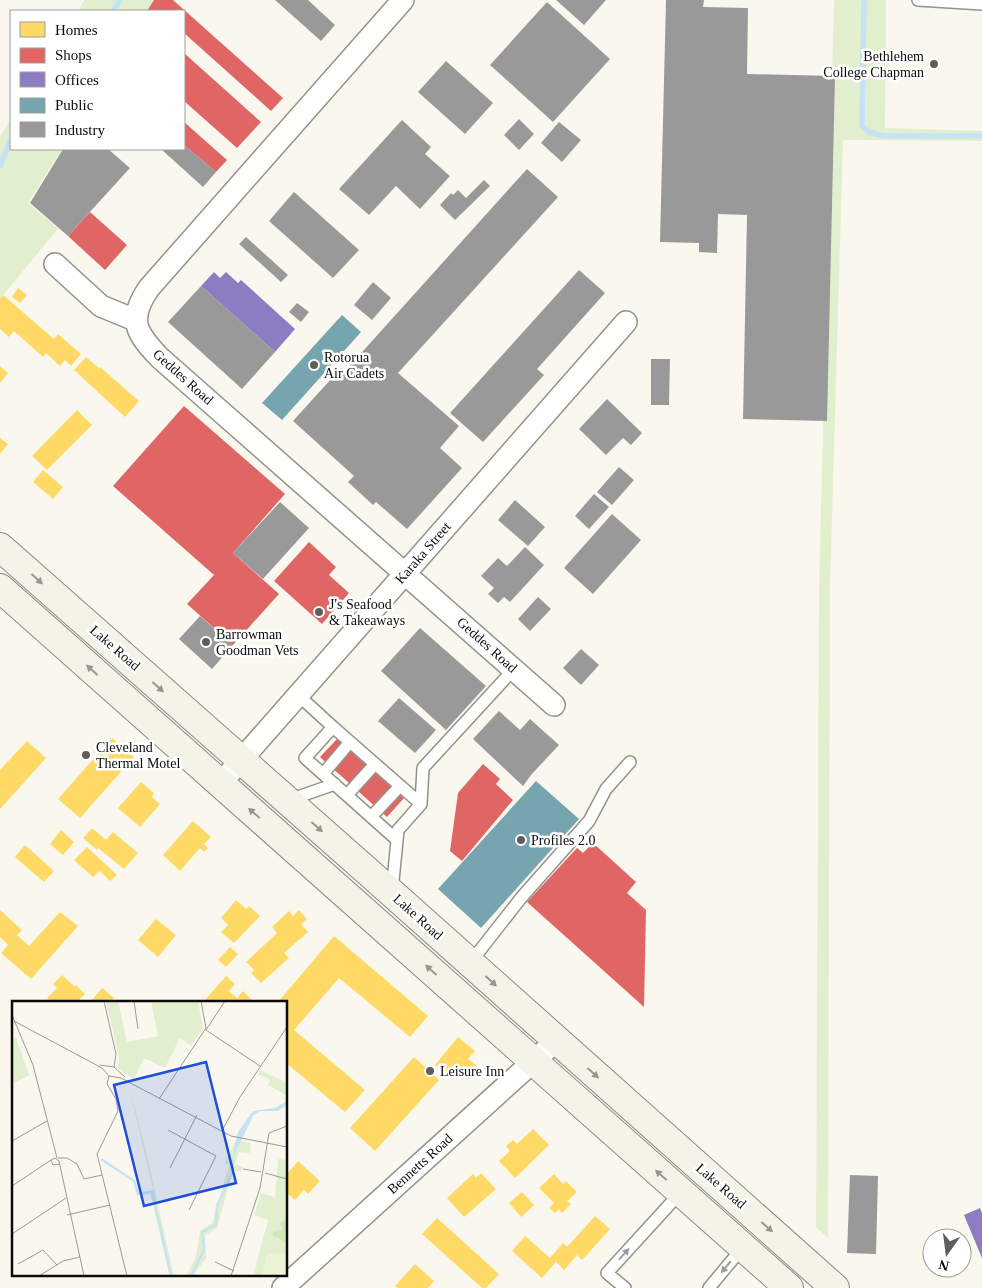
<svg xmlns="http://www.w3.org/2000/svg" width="982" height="1288" viewBox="0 0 982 1288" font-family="Georgia,serif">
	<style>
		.green { fill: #e2efce }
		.homes { fill: #ffd966 }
		.shops { fill: #e06666 }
		.offices { fill: #8e7cc3 }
		.public { fill: #76a5af }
		.industry { fill: #999 }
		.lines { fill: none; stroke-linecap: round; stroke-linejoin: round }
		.stream { stroke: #c5e3f4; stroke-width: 5.5 }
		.lane-casing { stroke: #93928d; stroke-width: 14 }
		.street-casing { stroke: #93928d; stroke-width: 24 }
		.secondary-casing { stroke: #898884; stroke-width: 30 }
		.lane { stroke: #fefefc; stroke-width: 11 }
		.street { stroke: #fefefc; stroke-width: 21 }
		.secondary { stroke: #f4f3e8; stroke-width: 28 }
		.oneway { fill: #979690 }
		.oneway2 { fill: #9d9d9c }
		.poi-dot { fill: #5f5e5a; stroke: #fff; stroke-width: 2 }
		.labels { text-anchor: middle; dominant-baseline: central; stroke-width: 5; stroke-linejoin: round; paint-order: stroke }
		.poi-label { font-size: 14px; fill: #0b0b0b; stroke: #fff; text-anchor: start }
		.street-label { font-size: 14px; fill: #0b0b0b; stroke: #fff }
		.inset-river { fill: none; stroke: #c5e3f4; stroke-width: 2.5 }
		.inset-road { fill: none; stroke: #9a9993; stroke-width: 1 }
		.view { fill: #1d4ed8; fill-opacity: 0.15; stroke: #1d4ed8; stroke-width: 2.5 }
		.inset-edge { fill: none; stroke: #0b0b0b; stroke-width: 2.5 }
	</style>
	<rect width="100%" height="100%" fill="#faf8ee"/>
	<path class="green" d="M84,0H156L149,11H78Z
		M834,0H886L885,128L982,131V141L843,140L830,588L828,1238L816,1227L819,589Z
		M11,118V149H62L28,203L58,229L0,299V137Z"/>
	<path class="homes" d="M18,288L27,295L20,303L12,297Z
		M3,295L54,339L58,334L81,354L71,366L65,360L60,366L46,353L43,357L14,331L9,337L0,329V299Z
		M86,357L99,368L100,367L139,401L125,417L74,370Z
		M0,366L8,373L0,383Z
		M77,410L92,425L47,470L32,456Z
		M0,438L8,444L0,454Z
		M43,470L63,487L53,499L33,482Z
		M112,738L134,757L80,818L58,799Z
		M27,741L46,758L0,809V770Z
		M141,782L154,793L152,797L160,804L140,827L118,808Z
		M193,821L211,837L204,844L208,848L204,852L200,848L180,871L163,855Z
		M92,828L106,840L113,832L138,853L124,869L98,848L97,850L83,838Z
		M61,830L74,842L63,855L50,844Z
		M25,845L54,871L44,882L15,857Z
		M87,847L117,875L110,881L100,871L93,877L74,860Z
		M236,900L246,909L249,906L260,916L234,943L221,932L228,925L221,918Z
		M0,910L22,930L17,935L29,946L60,912L78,926L31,979L1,953L8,945L0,937Z
		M299,910L307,919L301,924L308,932L284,953L289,958L261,983L251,973L254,970L246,962L277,933L272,927L289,911L293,916Z
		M156,919L176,935L158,957L138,940Z
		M334,936L428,1016L410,1037L339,978L294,1030L365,1090L345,1112L286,1063V1002H278Z
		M230,947L238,954L226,967L218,960Z
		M62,975L75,987L76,985L85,994L77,1002H51L47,998L57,988L53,984Z
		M226,976L235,984L229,991L237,998L243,991L252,1000L250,1002H207L205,1000Z
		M102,988L114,998L111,1002H94L92,1000Z
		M458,1037L475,1051L468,1059L476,1065L466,1078L459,1072L453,1079L435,1065Z
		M414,1057L439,1080L375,1151L350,1128Z
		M533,1129L549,1145L515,1178L499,1161L510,1151L506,1146L513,1140L517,1144Z
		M298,1161L320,1181L308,1194L304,1190L295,1200L286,1192V1175Z
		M481,1173L496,1189L464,1217L447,1198L473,1174L476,1178Z
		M554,1174L563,1184L566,1181L577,1192L567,1201L571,1204L562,1213L559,1209L555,1213L549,1208L554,1203L539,1188Z
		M522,1192L534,1205L521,1217L509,1203Z
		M595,1216L610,1229L582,1260L577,1255L564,1270L556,1262L542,1278L512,1251L525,1236L550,1258L563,1243L567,1247Z
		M437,1218L499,1274L486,1288H482L422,1234Z
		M415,1264L434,1281L428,1288H398L395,1286Z"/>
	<path class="shops" d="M154,0H173L283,98L271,111L184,33V11H147Z
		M184,53L261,122L237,148L184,101Z
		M184,122L227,160L216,172L184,145Z
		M90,212L127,245L105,270L68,236Z
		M184,406L285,494L233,553L279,594L233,645L187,604L214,575L113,486Z
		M309,542L336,567L329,575L349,593L322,624L274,581Z
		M337,739L404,798L387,817L320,757Z
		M483,764L500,779L496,784L513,800L462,861L450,851L458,793Z
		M593,843L636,882L627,893L646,910L644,1007L527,902L577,848L583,853Z"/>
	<path class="offices" d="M214,272L220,278L226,272L238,283L241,280L295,329L275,352L201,286Z
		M980,1208L982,1213V1258L964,1215Z"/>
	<path class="public" d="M342,315L361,332L282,420L262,403Z
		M536,781L579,819L481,928L438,889Z"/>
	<path class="industry" d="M275,0H308L335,25L321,41Z
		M556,0H606L584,25Z
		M666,0H704L703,7L748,8L747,74L835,76L827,421L743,419L747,215L718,214L717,253L699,252V243L660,242Z
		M547,2L610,59L553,122L490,65Z
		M446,61L493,103L465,134L418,92Z
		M519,119L534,134L519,150L504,135Z
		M402,120L431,147L425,154L450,176L420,209L396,186L369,215L339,189Z
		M559,122L581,140L562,162L541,143Z
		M184,145L216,172L203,187L161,149H184Z
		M63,149H108L130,168L68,236L30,203Z
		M527,169L558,197L398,373L459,426L440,448L462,468L407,529L376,502L373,505L348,482L354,476L293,421L341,368L345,371Z
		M484,180L490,186L455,220L440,205L451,193L453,195L458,190L466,198Z
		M294,192L359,250L333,278L269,221Z
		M246,237L288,275L281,282L239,244Z
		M579,270L605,293L537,369L544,375L483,442L450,413Z
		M373,282L391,298L372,320L354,305Z
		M201,286L275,352L242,389L168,322Z
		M297,303L309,312L301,322L289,312Z
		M651,359H670L669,405H651Z
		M607,399L642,433L631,445L623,438L606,455L579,429Z
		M619,467L634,480L612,505L597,492Z
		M594,494L609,507L589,529L575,516Z
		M515,500L545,527L528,546L498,520Z
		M280,502L309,528L263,579L233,553Z
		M612,514L641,540L593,594L564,568Z
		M525,547L544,565L510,602L504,597L498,603L488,594L494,588L481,576L498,558L507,566Z
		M538,597L551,609L530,631L518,619Z
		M200,616L233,645L212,669L179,639Z
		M420,628L486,686L446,730L381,671Z
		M581,649L599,665L581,685L563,668Z
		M399,698L436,730L415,753L378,721Z
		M499,711L520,730L530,719L559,745L531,775L523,786L473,739Z
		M850,1175L878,1176L876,1254L847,1253Z"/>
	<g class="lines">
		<path class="stream" d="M864,0L862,126L869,132L884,136H982
			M113,11L120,0
			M0,166L11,139"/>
		<g class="lane-casing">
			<path id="lane" d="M918,0L982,4
				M298,695L333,727L305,758L397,840
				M333,727L421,804
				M323,774L350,742
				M347,795L375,764
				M289,800L335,784
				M371,817L400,786
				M392,891L398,830L421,804L423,768L514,669
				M470,963L521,898L589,821L606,789L630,762
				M625,1288L607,1273L681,1192
				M709,1288L743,1247"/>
		</g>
		<g class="street-casing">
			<path id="street" d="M403,0L149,288C127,320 136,333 160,358L554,705
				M55,264L101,306L135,320
				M220,784L626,322
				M283,1288L557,1040"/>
		</g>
		<g class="secondary-casing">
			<path id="secondary" d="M0,547L366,870L835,1288
				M0,588L789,1288"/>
		</g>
		<use href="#lane" class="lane"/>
		<use href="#street" class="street"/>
		<use href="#secondary" class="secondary"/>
	</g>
	<defs><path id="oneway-solid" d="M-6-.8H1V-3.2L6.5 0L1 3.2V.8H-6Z" transform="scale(1.25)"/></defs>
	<g class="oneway">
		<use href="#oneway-solid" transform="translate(37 579) rotate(42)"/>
		<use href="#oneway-solid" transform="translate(92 670) rotate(-138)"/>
		<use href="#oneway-solid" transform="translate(158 687) rotate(42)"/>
		<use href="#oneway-solid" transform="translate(254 813) rotate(-139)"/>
		<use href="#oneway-solid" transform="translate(317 827) rotate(41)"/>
		<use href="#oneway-solid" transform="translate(431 970) rotate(-138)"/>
		<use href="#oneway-solid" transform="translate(491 981) rotate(42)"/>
		<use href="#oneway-solid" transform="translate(593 1073) rotate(42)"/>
		<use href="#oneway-solid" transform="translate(661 1175) rotate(-139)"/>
		<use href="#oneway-solid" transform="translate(767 1227) rotate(41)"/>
	</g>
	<g class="oneway2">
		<use href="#oneway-solid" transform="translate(624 1254) rotate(-48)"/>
		<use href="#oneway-solid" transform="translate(726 1267) rotate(130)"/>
	</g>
	<g class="poi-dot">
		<circle cx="934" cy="64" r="5"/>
		<circle cx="314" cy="365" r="5"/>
		<circle cx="319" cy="612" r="5"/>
		<circle cx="206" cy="642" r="5"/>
		<circle cx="86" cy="755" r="5"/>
		<circle cx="521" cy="840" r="5"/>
		<circle cx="430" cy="1071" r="5"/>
	</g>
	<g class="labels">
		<g class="poi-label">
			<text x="924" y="56" text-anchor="end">Bethlehem<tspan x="924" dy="16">College Chapman</tspan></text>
			<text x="324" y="357">Rotorua<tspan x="324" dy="16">Air Cadets</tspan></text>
			<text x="329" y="604">J's Seafood<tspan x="329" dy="16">&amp; Takeaways</tspan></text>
			<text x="216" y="634">Barrowman<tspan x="216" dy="16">Goodman Vets</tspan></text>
			<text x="96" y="747">Cleveland<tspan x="96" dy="16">Thermal Motel</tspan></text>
			<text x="531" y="840">Profiles 2.0</text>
			<text x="440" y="1071">Leisure Inn</text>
		</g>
		<g class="street-label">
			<text transform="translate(183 377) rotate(42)">Geddes Road</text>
			<text transform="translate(423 553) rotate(-49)">Karaka Street</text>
			<text transform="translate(487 645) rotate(42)">Geddes Road</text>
			<text transform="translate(115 648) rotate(41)">Lake Road</text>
			<text transform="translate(418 917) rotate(42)">Lake Road</text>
			<text transform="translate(420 1164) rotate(-42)">Bennetts Road</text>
			<text transform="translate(721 1186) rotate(41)">Lake Road</text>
		</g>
	</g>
	<g transform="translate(12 1001)">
		<rect width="275" height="275" fill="#faf8ee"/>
		<path d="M94,0H106L115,41L146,35L139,0H186L191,27L179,45L168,37L153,67L132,57L122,78L106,68L107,57ZM4,36L17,74L3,82L0,81V38ZM248,69L271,80L275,84V95L256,84L258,79L246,73ZM117,85L133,146L162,275H158L138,191L125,194L122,181L89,159L123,180L126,192L141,189ZM224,139L239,142L238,152L227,151L223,163L231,166L229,171L221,169L205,227L193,235L194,257L181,275H174L184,256L188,230L200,222L217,164L213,162ZM266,158L275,159V275H241L256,219L242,214L249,192L263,196Z" fill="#e2efce"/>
		<path d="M275,219L274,224L275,242L261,234V230L271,229L268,222Z" fill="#d2e7bc"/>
		<path d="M275,252V275H250L255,253Z" fill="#ecf4d8"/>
		<path d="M275,100V104L266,110H248L241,115L220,159L226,131L241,110L263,107Z" fill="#c5e3f4"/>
		<path class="inset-river" d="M89,158L122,180L126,193L140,191L159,275M179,275L192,249L190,231L204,224L205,205L220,172L221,159"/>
		<path class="inset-road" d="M92,0L104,53L102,66M122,0L126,28M189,0L194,27M0,14L21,64L45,157M2,20L90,67L97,75L109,77L219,135L275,146M194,29L248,65M194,29L213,0M88,64L102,66L113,76M147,98L194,27M156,129L204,155L177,209M210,130L228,96L275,26M0,140L35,120M85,153L115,275M85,153L106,110L104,98L95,83L97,75M46,157H55L65,163L72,178L90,174M47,163L41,164L39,159L43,157L47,160L72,275M158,167L185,114M231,168L249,171M253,172L275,178M0,185L39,159M55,214L98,204M0,233L54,197M203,261L222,270M6,263L31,249L45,264M27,275L51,260L68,256M219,275L248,187L257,132L275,125"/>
		<path class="view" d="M194,61L224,182L132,205L102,84Z"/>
		<rect width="275" height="275" class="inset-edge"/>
	</g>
	<rect x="10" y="10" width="175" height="140" fill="#ffffff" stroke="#9d9d9d"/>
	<rect x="20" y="22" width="25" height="15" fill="#ffd966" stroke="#9d9d9d"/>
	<text x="55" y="35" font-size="15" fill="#0b0b0b">Homes</text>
	<rect x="20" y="48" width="25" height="15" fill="#e06666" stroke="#9d9d9d"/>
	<text x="55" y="60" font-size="15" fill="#0b0b0b">Shops</text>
	<rect x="20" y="72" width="25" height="15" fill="#8e7cc3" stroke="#9d9d9d"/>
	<text x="55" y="85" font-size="15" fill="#0b0b0b">Offices</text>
	<rect x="20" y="98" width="25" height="15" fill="#76a5af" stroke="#9d9d9d"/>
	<text x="55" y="110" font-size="15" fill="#0b0b0b">Public</text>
	<rect x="20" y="122" width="25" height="15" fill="#999999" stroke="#9d9d9d"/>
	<text x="55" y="135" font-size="15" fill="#0b0b0b">Industry</text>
	<g transform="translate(947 1253) rotate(194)"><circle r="24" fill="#ffffff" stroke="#9d9d9d"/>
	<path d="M0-4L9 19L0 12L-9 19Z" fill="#5f5e5a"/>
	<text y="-8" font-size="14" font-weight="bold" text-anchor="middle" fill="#0b0b0b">N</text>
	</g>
</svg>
